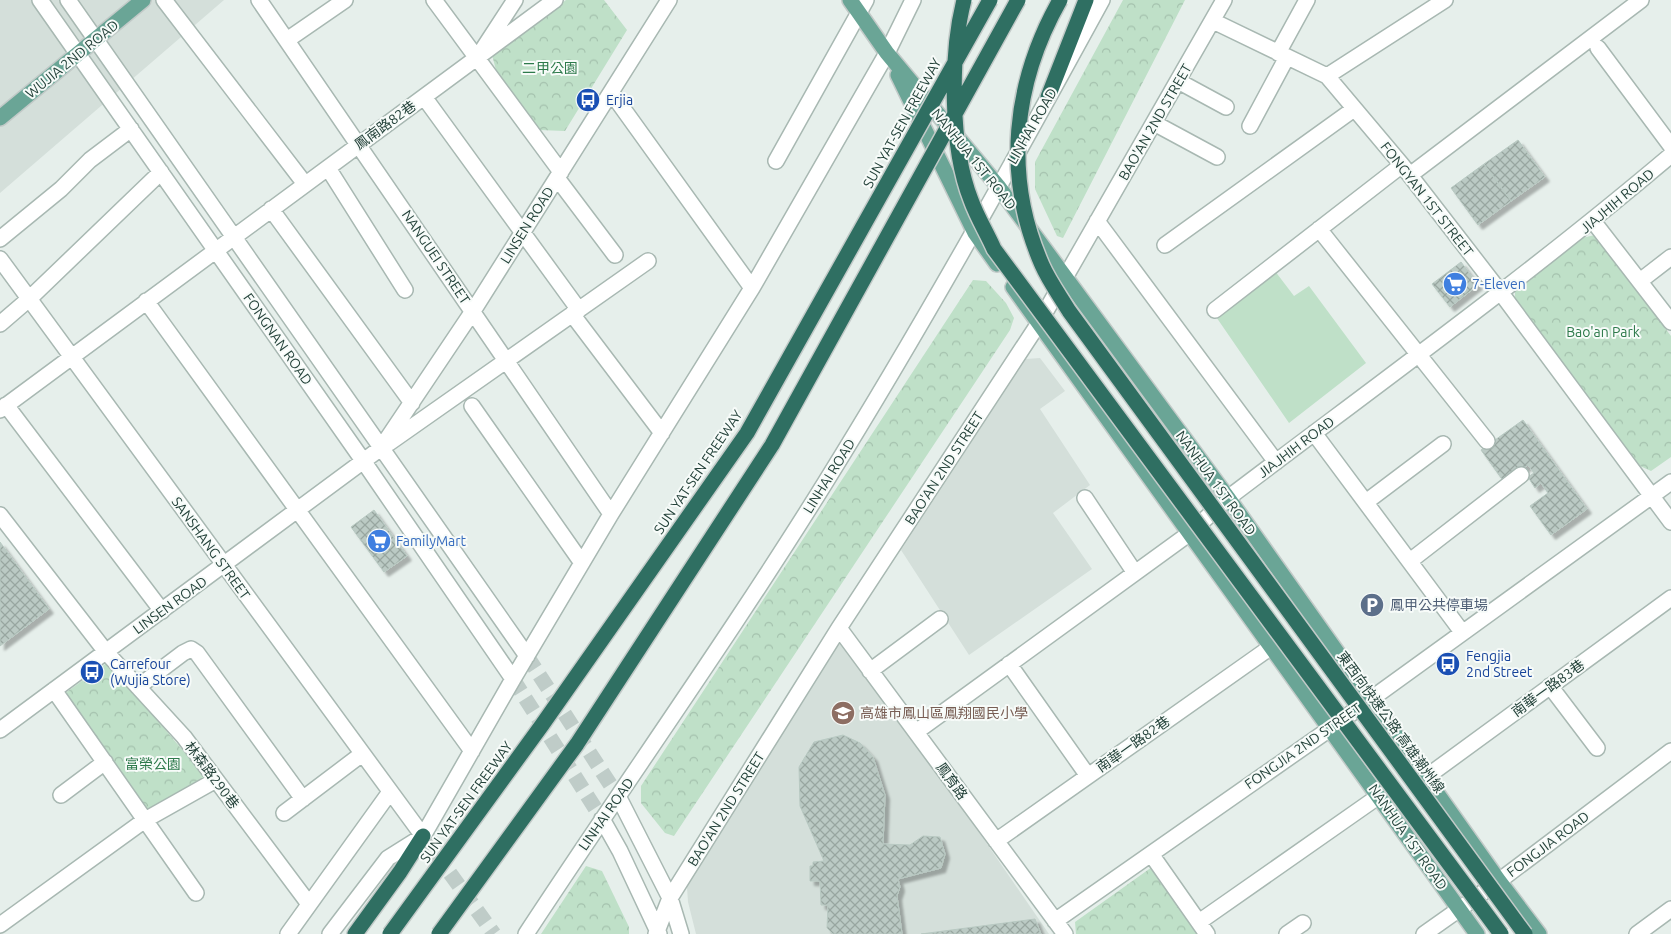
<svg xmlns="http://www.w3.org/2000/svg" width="1671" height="934" viewBox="0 0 1671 934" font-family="Ubuntu,'Noto Sans TC',sans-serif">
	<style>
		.built { fill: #d4dfda }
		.grass { fill: #bfe0c8 }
		.forest { fill: url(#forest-crowns) }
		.building { fill: url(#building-cross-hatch); stroke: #b8c9c2; filter: url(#shadow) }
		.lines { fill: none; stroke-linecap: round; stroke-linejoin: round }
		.minor-tunnel { stroke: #bfccc8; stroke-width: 15; stroke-dasharray: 15 8; stroke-linecap: butt }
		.minor-casing { stroke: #a8b8b2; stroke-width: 18 }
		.major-casing { stroke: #c2cac8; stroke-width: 18 }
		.highway-casing { stroke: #c2cac8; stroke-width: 18 }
		.minor { stroke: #fff; stroke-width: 15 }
		.major { stroke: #6aa596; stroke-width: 15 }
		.highway { stroke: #2f6f62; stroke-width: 15 }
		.highway-bridge-casing { stroke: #c2cac8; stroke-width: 18; stroke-linecap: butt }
		.highway-bridge { stroke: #2f6f62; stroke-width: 15 }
		.labels { text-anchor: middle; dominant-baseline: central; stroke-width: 4; stroke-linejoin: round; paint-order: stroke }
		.street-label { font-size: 14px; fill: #24423a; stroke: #f7fbf9 }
		.park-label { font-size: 14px; fill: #2d7a4b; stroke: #f7fbf9 }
		.transit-label { font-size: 14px; fill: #164399; stroke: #f7fbf9; text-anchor: start }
		.shop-label { font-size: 14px; fill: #366cbe; stroke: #f7fbf9; text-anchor: start }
		.service-label { font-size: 14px; fill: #4e5e75; stroke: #f7fbf9; text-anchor: start }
		.education-label { font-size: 14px; fill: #785e54; stroke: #f7fbf9; text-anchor: start }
	</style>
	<defs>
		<pattern id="forest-crowns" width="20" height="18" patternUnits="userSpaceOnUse" patternTransform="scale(1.25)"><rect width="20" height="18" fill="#bfe0c8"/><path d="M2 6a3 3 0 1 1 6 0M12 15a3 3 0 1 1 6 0" fill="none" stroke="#a4c1ad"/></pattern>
		<pattern id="building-cross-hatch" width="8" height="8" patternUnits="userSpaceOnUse" patternTransform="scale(1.25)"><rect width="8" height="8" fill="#bbcac4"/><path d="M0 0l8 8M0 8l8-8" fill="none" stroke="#98a6a0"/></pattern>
		<filter id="shadow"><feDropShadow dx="4.5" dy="4.5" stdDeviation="1" flood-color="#0004"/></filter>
	</defs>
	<rect width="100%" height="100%" fill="#e6efeb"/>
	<path class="built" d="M0,0H224L0,193Z
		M1040,358L1065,391L1040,409L1090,485L1053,513L1092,569L969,655L901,550L1026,359Z
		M842,633L1049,934H696L688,902L686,873Z"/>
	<path class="grass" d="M1268,262L1294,296L1309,286L1366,363L1289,423L1210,308Z"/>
	<path class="forest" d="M566,0H604L627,30L565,131L539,130L496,70L492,55Z
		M1123,0H1185L1063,238L1057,236L1035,189V162Z
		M1595,235L1671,336V457L1651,471L1640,466L1515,301V289L1582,238Z
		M973,280L986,281L1006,303L1014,318L1010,330L674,836L665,833L641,803V786Z
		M108,662L207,779L148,812L64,694Z
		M586,866L602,871L629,927V934H541Z
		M1152,867L1199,934H1076L1075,922Z"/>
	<path class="building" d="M1518,140L1545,177L1511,201L1484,164Z
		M1484,164L1511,201L1478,225L1451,188Z
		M1461,262L1478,285L1450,307L1432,284Z
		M1523,420L1587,509L1551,535L1530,506L1548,493L1541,483L1535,488L1528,477L1534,473L1528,465L1504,482L1481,450Z
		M374,510L407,556L384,572L351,527Z
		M0,542L49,609L0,646Z
		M843,735L860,743L873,757L885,795L883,844L910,845L923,836L940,837L945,854L941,868L898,879L900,887L897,896L902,934H833L827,928L828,905H821L820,881H810V866H813V862L824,861L800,806L799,767L814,742Z
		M1035,919L1041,934H921Z"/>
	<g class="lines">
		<path class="minor-tunnel" d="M527,656L619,798
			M513,679L602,819
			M423,836L494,934"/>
		<g class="minor-casing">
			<path id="minor" d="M40,0L364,462L513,679
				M68,0L527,656
				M164,0L305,184
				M259,0L611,514
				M434,0L561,172
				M1213,21L1327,76L1402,165L1501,293L1671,522
				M287,40L345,0
				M1598,48L1671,146
				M483,49L515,0
				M1278,53L1307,0
				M1327,76L1445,0
				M1178,81L1226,107
				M611,92L752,288
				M424,97L579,310
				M1154,123L1217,157
				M1250,126L1287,57
				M776,161L866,0
				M328,168L405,290
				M1410,175L1641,0
				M557,178L615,255
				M271,209L412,403
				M1097,221L1276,462
				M1593,221L1671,322
				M1319,229L1487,441
				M0,239L61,189L90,160L131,129
				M1165,245L1354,109
				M0,259L423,836
				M1640,281L1671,257
				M146,301L472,751
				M1215,310L1402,165
				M572,314L662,433
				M0,324L29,299L161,172
				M6,405L162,611
				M472,406L582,563
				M0,410L555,0
				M1314,433L1462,632
				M389,443L648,261
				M1085,498L1135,573
				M1366,502L1443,444
				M0,515L106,652L184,737L309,904
				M1410,561L1521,475
				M839,628L1065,934
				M1009,664L1088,776
				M870,671L940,619
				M1550,686L1597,748
				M138,687L183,653L191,649L197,653L303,799
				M54,690L196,893
				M0,730L381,448L473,311L669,0
				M916,732L1190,533L1228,498C1377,385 1528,276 1671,155
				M1425,778L1671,598
				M61,795L105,762
				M619,798L670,898L681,934
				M284,813L362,754
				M602,819L620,851L659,934
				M996,841L1271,647
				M1151,854L1207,934
				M1055,921L1331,728L1671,482
				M1199,922L1379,796
				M0,925L145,820L216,780
				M288,934L390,792
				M330,934L388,858L423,836L513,679L611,514L752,288L887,53L913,0
				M526,934C625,783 730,636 825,483C923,325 1013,163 1102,0
				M656,934L670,898L839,628L1039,323L1224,0
				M1287,934L1303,923
				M1424,934L1499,881L1671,751
				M1637,934L1671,909"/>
		</g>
		<g class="major-casing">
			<path id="major" d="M850,0L887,53L998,186L1228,498L1499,881L1539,934
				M898,75L975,233L997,264
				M0,118L143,0
				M1013,287L1477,934"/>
		</g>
		<g class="highway-casing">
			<path id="highway" d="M1048,97L1086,0
				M355,934L400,872L423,836"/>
		</g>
		<use href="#minor" class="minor"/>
		<use href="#major" class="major"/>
		<use href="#highway" class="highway"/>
		<g class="highway-bridge-casing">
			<path id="highway-bridge" d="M964,0C950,55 950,147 971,200C977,217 987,233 994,249L1501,934
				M1060,0C1013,83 1003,176 1042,265C1049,281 1060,296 1069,311L1525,934
				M390,934L542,725L747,433L990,0
				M439,934L577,744L772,445L1018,0"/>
		</g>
		<use href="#highway-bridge" class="highway-bridge"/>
	</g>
	<defs>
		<g id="bus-disc" transform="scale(1.25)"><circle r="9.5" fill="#1a4fb4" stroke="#f7fbf9"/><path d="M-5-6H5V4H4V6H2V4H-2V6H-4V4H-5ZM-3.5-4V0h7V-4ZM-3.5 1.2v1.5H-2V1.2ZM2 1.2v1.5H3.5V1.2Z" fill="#fff"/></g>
		<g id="supermarket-disc" transform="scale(1.25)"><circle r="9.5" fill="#3f7fe0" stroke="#f7fbf9"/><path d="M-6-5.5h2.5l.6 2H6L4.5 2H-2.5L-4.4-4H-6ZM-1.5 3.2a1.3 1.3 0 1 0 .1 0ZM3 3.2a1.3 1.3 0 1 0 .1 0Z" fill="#fff"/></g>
		<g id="parking-disc" transform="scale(1.25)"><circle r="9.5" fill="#5c6f8a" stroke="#f7fbf9"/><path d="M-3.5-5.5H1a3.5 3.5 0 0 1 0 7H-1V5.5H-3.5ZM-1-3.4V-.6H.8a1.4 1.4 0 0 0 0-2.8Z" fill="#fff"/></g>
		<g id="school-disc" transform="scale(1.25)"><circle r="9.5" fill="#8d6e63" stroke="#f7fbf9"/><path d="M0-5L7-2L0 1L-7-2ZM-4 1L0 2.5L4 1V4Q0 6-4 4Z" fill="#fff"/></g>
	</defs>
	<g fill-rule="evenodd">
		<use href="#bus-disc" x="588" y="100"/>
		<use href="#supermarket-disc" x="1455" y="284"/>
		<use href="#supermarket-disc" x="379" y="541"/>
		<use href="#parking-disc" x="1372" y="605"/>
		<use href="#bus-disc" x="1448" y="664"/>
		<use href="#bus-disc" x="92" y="672"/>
		<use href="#school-disc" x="843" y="713"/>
	</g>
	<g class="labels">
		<g class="street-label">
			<text transform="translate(72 59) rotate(-39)">WUJIA 2ND ROAD</text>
			<text transform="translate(1155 122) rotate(-60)">BAO'AN 2ND STREET</text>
			<text transform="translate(902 123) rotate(-61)">SUN YAT-SEN FREEWAY</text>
			<text transform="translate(385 125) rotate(-36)">鳳南路82巷</text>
			<text transform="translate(1032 126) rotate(-60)">LINHAI ROAD</text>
			<text transform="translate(974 159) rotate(51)">NANHUA 1ST ROAD</text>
			<text transform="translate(1427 199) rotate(52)">FONGYAN 1ST STREET</text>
			<text transform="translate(1617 201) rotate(-40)">JIAJHIH ROAD</text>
			<text transform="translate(527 225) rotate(-58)">LINSEN ROAD</text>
			<text transform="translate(436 257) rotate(56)">NANGUEI STREET</text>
			<text transform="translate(278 339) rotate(55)">FONGNAN ROAD</text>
			<text transform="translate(1296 447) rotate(-37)">JIAJHIH ROAD</text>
			<text transform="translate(944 468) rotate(-57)">BAO'AN 2ND STREET</text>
			<text transform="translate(698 472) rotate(-56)">SUN YAT-SEN FREEWAY</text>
			<text transform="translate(829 476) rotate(-58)">LINHAI ROAD</text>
			<text transform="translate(1216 483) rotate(54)">NANHUA 1ST ROAD</text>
			<text transform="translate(211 548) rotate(54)">SANSHANG STREET</text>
			<text transform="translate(170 605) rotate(-36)">LINSEN ROAD</text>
			<text transform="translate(1548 688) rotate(-36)">南華一路83巷</text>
			<text transform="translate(1391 722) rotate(54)">東西向快速公路 高雄潮州線</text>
			<text transform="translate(1133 744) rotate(-35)">南華一路82巷</text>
			<text transform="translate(1303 746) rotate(-35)">FONGJIA 2ND STREET</text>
			<text transform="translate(212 775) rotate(53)">林森路290巷</text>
			<text transform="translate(952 781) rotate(54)">鳳育路</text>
			<text transform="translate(466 802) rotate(-54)">SUN YAT-SEN FREEWAY</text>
			<text transform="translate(726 809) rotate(-58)">BAO'AN 2ND STREET</text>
			<text transform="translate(606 814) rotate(-55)">LINHAI ROAD</text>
			<text transform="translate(1408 837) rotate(55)">NANHUA 1ST ROAD</text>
			<text transform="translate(1548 844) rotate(-37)">FONGJIA ROAD</text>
		</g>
		<g class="park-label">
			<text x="550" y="68">二甲公園</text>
			<text x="1603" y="332">Bao'an Park</text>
			<text x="153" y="764">富榮公園</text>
		</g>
		<g class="transit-label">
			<text x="606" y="100">Erjia</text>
			<text x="1466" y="656">Fengjia<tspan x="1466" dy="16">2nd Street</tspan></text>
			<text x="110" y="664">Carrefour<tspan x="110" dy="16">(Wujia Store)</tspan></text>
		</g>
		<g class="shop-label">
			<text x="1472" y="284">7-Eleven</text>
			<text x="396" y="541">FamilyMart</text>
		</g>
		<g class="service-label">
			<text x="1390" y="605">鳳甲公共停車場</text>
		</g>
		<g class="education-label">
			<text x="860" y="713">高雄市鳳山區鳳翔國民小學</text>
		</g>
	</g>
</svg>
